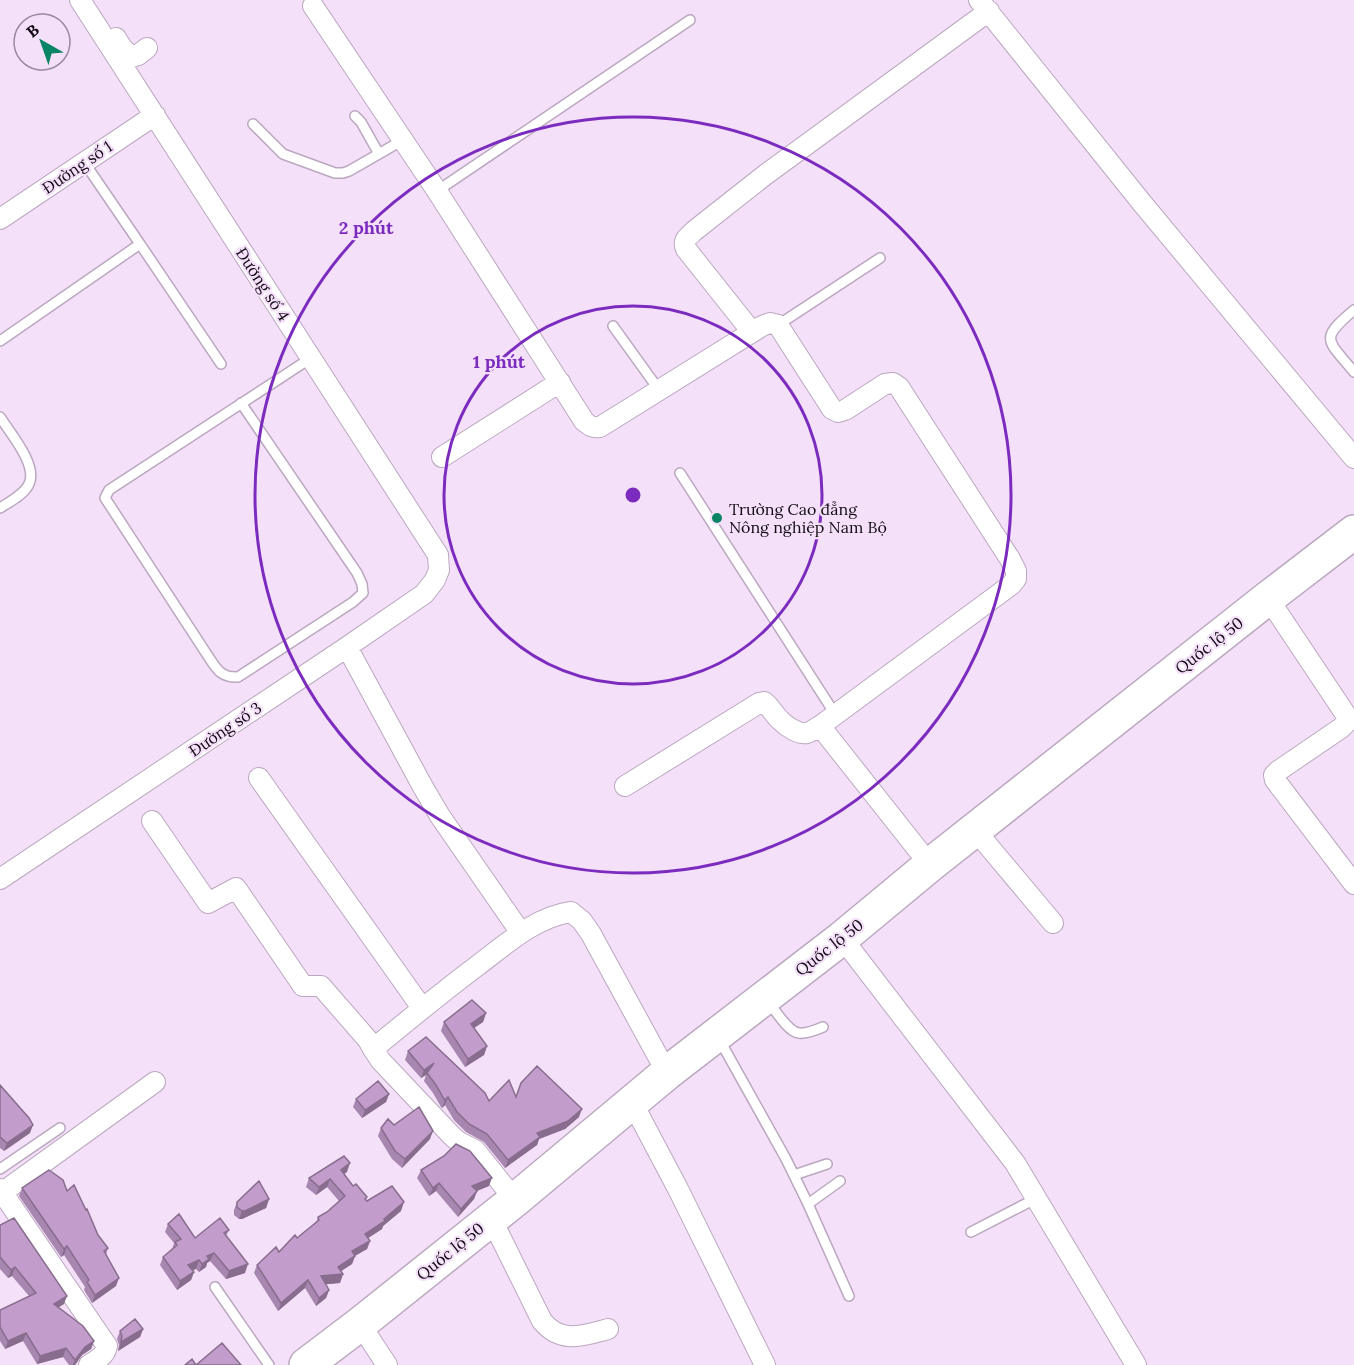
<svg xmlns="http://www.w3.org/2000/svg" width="1354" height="1365" viewBox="0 0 1354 1365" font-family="Lora,serif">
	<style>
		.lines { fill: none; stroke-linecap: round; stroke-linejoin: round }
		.lane-casing { stroke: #bba7bf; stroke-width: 12 }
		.street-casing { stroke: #bba7bf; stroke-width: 22 }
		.highway-casing { stroke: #bba7bf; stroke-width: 36 }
		.lane { stroke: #fff; stroke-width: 9 }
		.street { stroke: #fff; stroke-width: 20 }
		.highway { stroke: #fff; stroke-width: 33 }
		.wall { fill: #a786af }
		.shaded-wall { fill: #886d8e }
		.building { fill: #c29ccb; stroke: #886d8e; stroke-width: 1.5 }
		.ring { fill: none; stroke: #7b2cbf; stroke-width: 3 }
		.poi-dot { fill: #098464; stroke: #f5e0fa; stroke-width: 2 }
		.labels { text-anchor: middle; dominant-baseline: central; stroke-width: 4.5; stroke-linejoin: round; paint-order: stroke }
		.street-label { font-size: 16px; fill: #100a12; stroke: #f5e0fa }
		.poi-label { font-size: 16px; fill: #100a12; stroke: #f5e0fa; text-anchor: start }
		.centre { fill: #7b2cbf; stroke: #f5e0fa; stroke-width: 3 }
		.ring-label { font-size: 18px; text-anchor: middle; font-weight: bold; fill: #7b2cbf; stroke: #f5e0fa; stroke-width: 4.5; stroke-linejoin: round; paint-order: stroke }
	</style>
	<rect width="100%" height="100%" fill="#f5e0fa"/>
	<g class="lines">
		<g class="lane-casing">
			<path id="lane" d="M355,116L361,122L379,154
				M253,124L283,154L335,173H343L349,171L403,140
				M84,162L140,244
				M437,191L690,20
				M1354,310C1318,340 1328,340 1354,372
				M778,325L880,258
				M613,326L659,390
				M0,341L140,244L221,364
				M241,403L357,573L362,584L363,593L353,602L238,677C219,678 215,666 206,653L105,498L109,490L311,358
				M0,417C10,433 38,465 29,484C24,495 9,502 0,508
				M680,473L835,714
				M768,1001C775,1010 788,1032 799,1033C806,1034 816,1030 823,1027
				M719,1039L786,1159L808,1204L849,1296
				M0,1169L60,1128
				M794,1175L827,1164
				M808,1204L840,1181
				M971,1232L1037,1198
				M215,1287L269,1365"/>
		</g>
		<g class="street-casing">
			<path id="street" d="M979,0L1142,203L1354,458
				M313,6L437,191L584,421C590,426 592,428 600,427L762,326L770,323L778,325L832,409L838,412L845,410L885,384L893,383L899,387L1010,559L1016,571V579L1011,585L820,726C816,728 811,732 807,733C799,735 786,726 781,721C774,715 771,707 764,702L759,703L625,786
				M116,38L122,48L132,57L138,55L147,48
				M0,219L155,115
				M752,332L686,249C682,240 688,237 694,231L765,175L989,11
				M442,457L560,382
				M1268,598L1348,718L1347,722L1341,728L1278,771L1274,775L1275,780L1354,884
				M347,647L423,787L440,816L521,933
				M820,726L930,865
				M259,778L422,1008
				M152,821L208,903L236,888L303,986H321L368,1040L373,1049
				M975,830L1053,923
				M0,879L347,647L424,594L435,580L439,570L438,555L80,0
				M842,938L1015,1163L1136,1365
				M632,1102L678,1189L765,1365
				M0,1189L107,1346C105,1356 97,1360 89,1365
				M3,1192L155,1082
				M515,1200L475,1150L459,1142L452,1136L381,1061L373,1049C407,1021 441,993 477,966C505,945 535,917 571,912L582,921L591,934L667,1073
				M491,1218L542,1321C561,1344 582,1336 608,1329
				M360,1324L387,1365"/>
		</g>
		<g class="highway-casing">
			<path id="highway" d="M306,1365L360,1324L515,1200L667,1073L842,938L930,865L1268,598L1354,532"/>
		</g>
		<use href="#lane" class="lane"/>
		<use href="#street" class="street"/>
		<use href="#highway" class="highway"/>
	</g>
	<path class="wall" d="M486,1013L483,1022L474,1028L487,1046L484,1055L465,1067L441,1031L444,1022Z
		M408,1051L489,1101L516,1097L579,1117L565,1129L539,1139L537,1145L505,1168L484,1142L466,1132L454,1120L445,1105L442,1108L441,1107L433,1093L424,1081L426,1075L421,1078L405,1060Z
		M0,1085L30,1133L4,1151L0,1148Z
		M389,1094L386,1102L362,1118L353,1107L356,1099Z
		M394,1125L430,1139L402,1168L392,1159L378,1136L381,1128Z
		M421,1170L489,1186L477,1191L474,1199L458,1217L436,1191L429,1196L417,1178Z
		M347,1172L344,1174L353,1186L367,1201L401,1211L383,1226L382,1229L368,1238L370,1241L367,1249L355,1256L352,1264L341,1271L343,1274L340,1283L326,1284L329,1290L326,1298L316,1306L305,1288L278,1311L254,1273L257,1265L279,1252L297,1238L316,1223L318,1217L327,1212L339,1201L327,1187L316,1195L306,1187L309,1178Z
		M22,1188L67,1191L98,1235L108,1248L106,1255L116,1286L92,1303L84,1290L85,1287L64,1255L61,1257L19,1196Z
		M269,1199L266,1208L242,1219H239L234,1215V1210L237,1202Z
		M168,1224L195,1238L229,1230L226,1236L245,1273L226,1279L210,1261L207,1263L206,1267L199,1272L196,1269L192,1270L194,1272L191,1280L177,1290L160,1265L163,1257L172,1250L174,1243L165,1232Z
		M0,1225L64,1304L58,1307L94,1341L91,1349L82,1355L75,1365H69L63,1357L37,1364L23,1341L5,1349L0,1341V1310L29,1296L12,1276L8,1278L0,1269Z
		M143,1329L140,1337L118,1351L119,1345L117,1339L120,1331Z"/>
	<path class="shaded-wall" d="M486,1013L483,1022L468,1032L471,1024Z
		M487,1046L484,1055L465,1067L468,1059Z
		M434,1063L426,1075L421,1078L424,1070Z
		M389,1094L386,1102L362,1118L365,1110Z
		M448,1097L445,1105L442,1108L445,1100Z
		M582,1109L579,1117L565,1129L539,1139L537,1145L505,1168L508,1160L537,1133Z
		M33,1125L30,1133L4,1151L7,1143Z
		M433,1131L430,1139L402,1168L405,1159Z
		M350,1163L347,1172L338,1178L341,1170Z
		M492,1178L489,1186L469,1194L472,1186Z
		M330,1179L327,1187L316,1195L319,1187Z
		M439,1183L436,1191L429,1196L433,1188Z
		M477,1191L474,1199L458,1217L461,1209Z
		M269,1199L266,1208L242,1219H239L242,1211Z
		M404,1202L401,1211L383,1226L382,1229L362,1242L365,1234Z
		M370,1241L367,1249L349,1259L352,1251Z
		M67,1246L64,1255L61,1257L64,1249Z
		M214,1253L210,1261L207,1263L206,1267L199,1272L202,1264L207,1256Z
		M355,1256L352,1264L335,1275L343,1274L340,1283L318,1285L321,1276Z
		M199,1260L196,1269L185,1274L188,1265Z
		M248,1264L245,1273L226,1279L229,1271Z
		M15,1267L12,1276L8,1278L11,1270Z
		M194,1272L191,1280L177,1290L180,1281Z
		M119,1278L116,1286L92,1303L95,1295Z
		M308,1280L305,1288L278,1311L281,1303Z
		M329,1290L326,1298L316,1306L319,1298Z
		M67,1296L64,1304L51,1312L54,1304Z
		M143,1329L140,1337L118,1351L121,1342Z
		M26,1333L23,1341L5,1349L8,1341Z
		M94,1341L91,1349L82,1355L75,1365H73L75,1360L85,1347Z
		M66,1348L63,1357L37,1364L40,1356Z"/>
	<path class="building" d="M472,1000L486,1013L471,1024L487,1046L468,1059L444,1022Z
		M426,1037L485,1093L489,1101L509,1080L516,1097L521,1083L537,1066L582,1109L568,1121L537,1133L540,1137L508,1160L487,1134L469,1124L457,1112L448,1097L445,1100L444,1099L436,1085L427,1073L434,1063L424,1070L408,1051Z
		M378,1081L389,1094L365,1110L356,1099Z
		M0,1085L29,1118L33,1125L7,1143L0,1137Z
		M419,1107L433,1131L405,1159L395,1151L381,1128L388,1119L394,1125Z
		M456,1144L470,1151L492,1178L472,1186L477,1191L461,1209L439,1183L433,1188L421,1170L444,1156Z
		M344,1156L350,1163L341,1170L353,1186L356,1184L367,1197L365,1199L367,1201L392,1186L404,1202L384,1219L385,1221L365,1234L370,1241L352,1251L355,1256L338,1267L343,1274L321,1276L329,1290L319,1298L308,1280L281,1303L257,1265L276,1247L279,1252L295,1235L297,1238L319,1220L318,1217L327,1212L345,1196L330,1179L319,1187L309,1178Z
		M49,1170L63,1180L67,1191L74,1185L86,1210L87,1209L98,1235L108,1248L104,1251L119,1278L95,1295L87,1282L89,1280L67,1246L64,1249L22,1188Z
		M259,1181L269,1199L245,1211H242L237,1207V1202Z
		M179,1214L195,1238L220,1218L229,1230L224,1233L248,1264L229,1271L214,1253L207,1256L209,1259L202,1264L199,1260L188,1265L194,1272L180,1281L163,1257L177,1245L175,1242L181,1239L168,1224Z
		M14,1218L67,1296L54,1304L83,1326L94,1341L85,1347L75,1360L66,1348L40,1356L26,1333L8,1341L0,1327V1310L36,1293L15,1267L11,1270L0,1257V1225Z
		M135,1319L143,1329L121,1342L122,1336L120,1331Z
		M222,1343L241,1365H185L192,1359L196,1365Z"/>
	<g class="ring">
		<circle cx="633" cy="495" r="189"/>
		<circle cx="633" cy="495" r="378"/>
	</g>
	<circle class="poi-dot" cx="717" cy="518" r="6"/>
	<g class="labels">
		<g class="street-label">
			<text transform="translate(77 167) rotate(-34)">Đường số 1</text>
			<text transform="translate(263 284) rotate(57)">Đường số 4</text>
			<text transform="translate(1209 645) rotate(-38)">Quốc lộ 50</text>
			<text transform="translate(225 729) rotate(-34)">Đường số 3</text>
			<text transform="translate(829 947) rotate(-38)">Quốc lộ 50</text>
			<text transform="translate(450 1251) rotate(-39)">Quốc lộ 50</text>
		</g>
		<g class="poi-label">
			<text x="729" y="509">Trường Cao đẳng<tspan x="729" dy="18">Nông nghiệp Nam Bộ</tspan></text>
		</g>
	</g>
	<circle cx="633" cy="495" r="9" class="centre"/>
	<g class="ring-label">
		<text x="366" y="234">2 phút</text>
		<text x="499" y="368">1 phút</text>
	</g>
	<g transform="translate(42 42) rotate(320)"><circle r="28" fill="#f5e0fa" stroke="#998a9d" stroke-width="1.5"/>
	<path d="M0-4.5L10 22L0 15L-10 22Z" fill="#098464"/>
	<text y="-9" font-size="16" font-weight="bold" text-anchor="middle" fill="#100a12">B</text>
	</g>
</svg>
